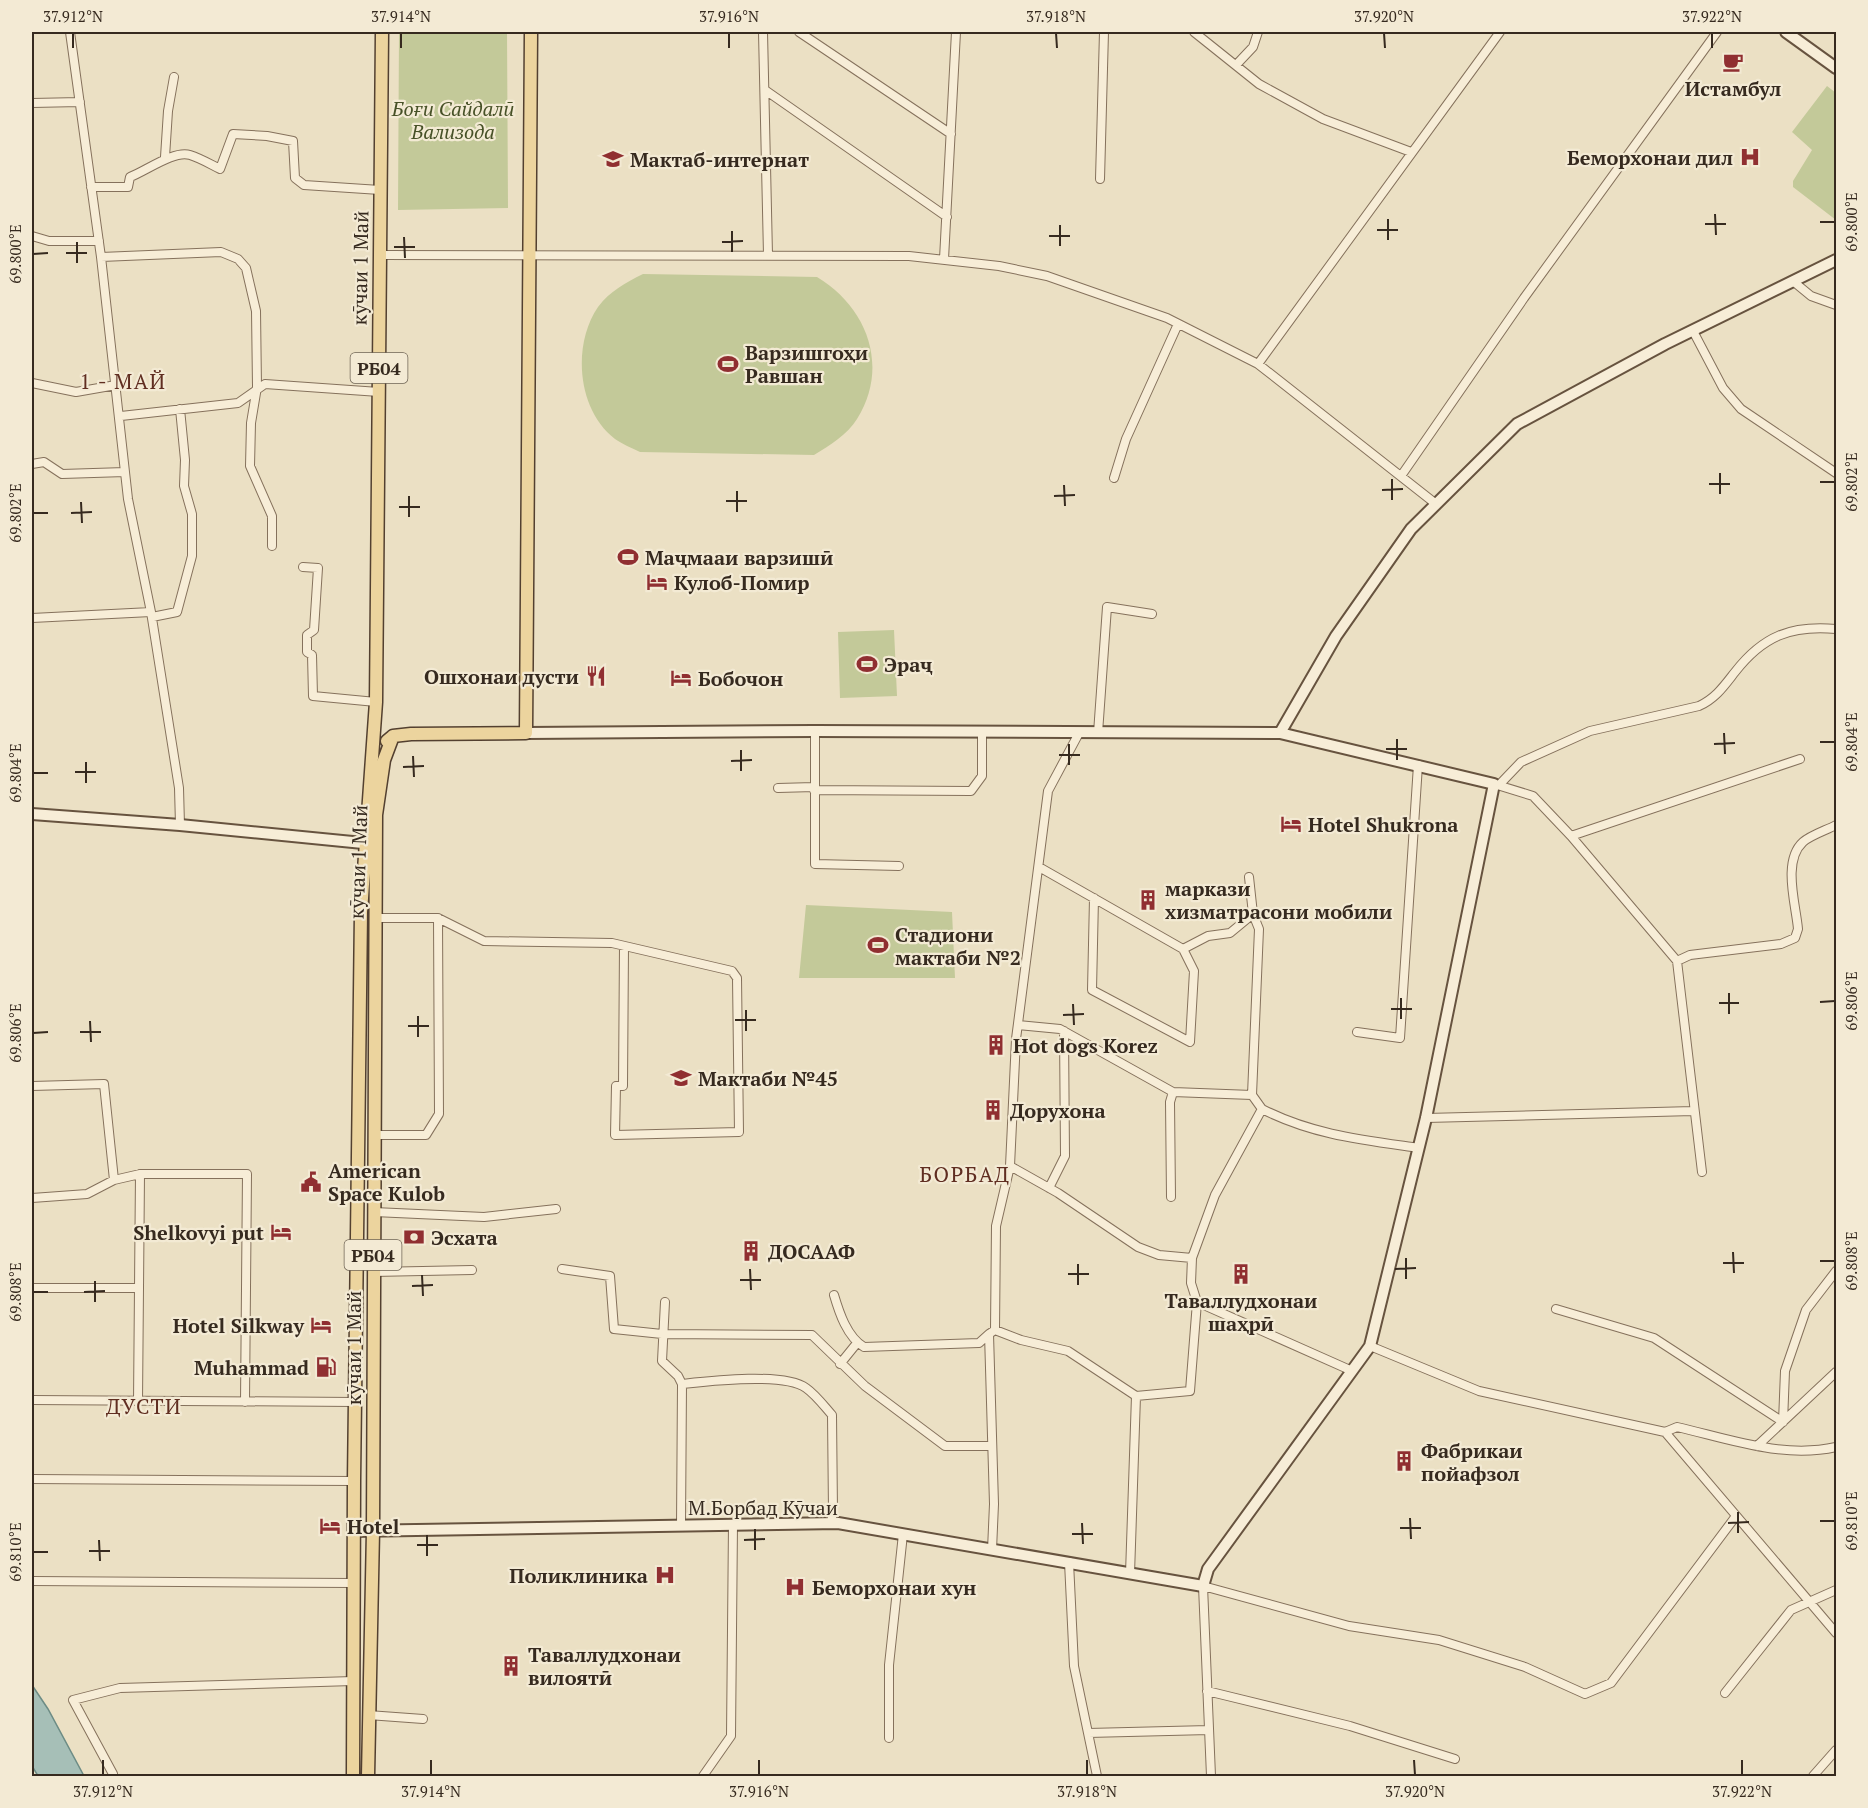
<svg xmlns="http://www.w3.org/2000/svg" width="1868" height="1808" viewBox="0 0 1868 1808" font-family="'PT Serif',serif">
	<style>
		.green { fill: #c3c999 }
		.water { fill: #a6bfb7; stroke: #6d8c85; stroke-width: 1.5 }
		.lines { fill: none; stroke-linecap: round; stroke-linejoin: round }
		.street-casing { stroke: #85715c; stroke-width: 10 }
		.secondary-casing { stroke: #67533f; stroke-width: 14 }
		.primary-casing { stroke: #534030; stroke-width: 15 }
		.street { stroke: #f7edd7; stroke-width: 8 }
		.secondary { stroke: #f7edd7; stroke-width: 10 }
		.primary { stroke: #ecd49e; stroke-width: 12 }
		.ticks { fill: none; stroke: #362a1f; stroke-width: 2 }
		.labels { text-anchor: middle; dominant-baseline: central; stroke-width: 4.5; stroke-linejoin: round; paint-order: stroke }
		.shield { fill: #f3ead4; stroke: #6f6455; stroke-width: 1.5 }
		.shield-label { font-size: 18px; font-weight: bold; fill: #362a1f }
		.poi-label { font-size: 20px; font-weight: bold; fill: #362a1f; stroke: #f3ead4; text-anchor: start }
		.park-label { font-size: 20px; font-style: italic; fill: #475127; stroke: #f3ead4 }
		.street-label { font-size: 20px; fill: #362a1f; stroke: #f3ead4 }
		.neighbourhood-label { font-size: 21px; letter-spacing: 1.5px; fill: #602e21; stroke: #f3ead4 }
		.neatline { fill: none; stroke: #362a1f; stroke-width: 2 }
		.ticks-label { font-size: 15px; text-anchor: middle; fill: #362a1f }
	</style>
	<rect width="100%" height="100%" fill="#ebe0c4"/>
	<path class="green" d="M399,32H507L508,208L398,210Z
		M1827,86L1836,93V220L1793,187V181L1812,150L1792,132Z
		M643,274L817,277C867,307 890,366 857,419C847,435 830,445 814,455L640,452C632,448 622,444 615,439C577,410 572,345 598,307C610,291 625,283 643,274Z
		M894,630L897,696L840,698L838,632Z
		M806,905L952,912L955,978H799Z"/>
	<path class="water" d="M32,1685L48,1709L84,1776H38L32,1766Z"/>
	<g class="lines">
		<g class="street-casing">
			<path id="street" d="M70,32L101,257L128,499L151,612L179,788L180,825
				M763,32L768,255
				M799,32L951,134
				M1194,32L1259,84L1323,119L1411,152
				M1236,65L1253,47L1258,32
				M765,90L947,217
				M32,103L80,102
				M165,157L168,111L174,77
				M1100,179L1104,32
				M91,187H128L130,177C146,171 174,150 190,155C200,158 210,164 220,169L233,134L267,136L293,141L295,178L304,185L380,190
				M32,236L49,241H99
				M380,255L909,256L999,266L1047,276L1167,318L1258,364L1436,504
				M101,257L221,252L238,259L246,268L256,311L257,387L251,423L250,466L272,516V546
				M944,259L956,32
				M1794,282L1811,296L1836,305
				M1693,331L1723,388L1741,409L1836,473
				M1258,364L1500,32
				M32,383L76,392L116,385
				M121,416L238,403L265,384L379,392
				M32,464L44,462L62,474L125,472
				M1401,476L1524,298L1717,32
				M1114,478L1126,439L1178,324
				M303,567L318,568L314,630L307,635V652L312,655L313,696L376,702
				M152,617L177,612L192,556V514L184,486L185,460L180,409
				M32,618L151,612
				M815,731V864L899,866
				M1098,733L1107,607L1152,614
				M1494,784L1533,796L1571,836L1677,961L1702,1172
				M1499,785L1521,762L1590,731L1699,706C1716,698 1724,686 1735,672C1763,636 1791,625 1836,629
				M778,788L814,787
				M814,790L971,791L982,776V732
				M1571,836L1800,759
				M1039,867L1183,949L1208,936L1230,933L1253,914
				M1249,877L1253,914L1259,929L1252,1095L1262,1109
				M1094,898L1092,990L1190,1042L1194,971L1183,949
				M375,918H438L484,941L612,943L732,971L737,978L739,1132L615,1135L616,1086H623L624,946
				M1677,961L1690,955L1781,944L1795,938L1798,929C1796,905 1782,861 1803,842C1811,835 1827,830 1836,825
				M1018,1025L1060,1029L1173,1092L1252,1095
				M1357,1032L1400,1038L1418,765
				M32,1086L104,1084L114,1180
				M1426,1118L1693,1111
				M375,1135H426L439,1114L438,918
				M1010,1166L1058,1193L1138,1247L1159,1255L1192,1258
				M1049,1188L1065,1156L1064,1031
				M1171,1197L1170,1102L1173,1092
				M32,1198L87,1194L114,1180L140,1174H247L245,1402
				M374,1212L484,1217L556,1209
				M562,1269L610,1276L614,1329L662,1334L812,1335L865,1386L945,1446H992
				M373,1272L472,1270
				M32,1288H139
				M834,1295C839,1312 847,1337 864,1347L979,1343L989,1334
				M665,1302L662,1361L678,1376L682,1384
				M1197,1302L1350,1370
				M1556,1309L1654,1338L1783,1422
				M995,1330L1021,1340L1068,1351L1136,1396
				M1370,1346L1479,1391L1665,1432L1836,1633
				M840,1364L857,1343
				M32,1400L356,1402
				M138,1402L140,1174
				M1783,1422L1785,1371L1806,1310L1836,1271
				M1665,1432L1677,1427C1729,1439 1783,1459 1836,1447
				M1757,1446L1836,1372
				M32,1479L354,1481
				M681,1525L682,1384C709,1381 784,1372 806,1388C816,1395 824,1406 832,1415L833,1512L831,1523
				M992,1550L994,1504L989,1334L995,1330L996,1226L1010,1166L1016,1039L1048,791L1079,733
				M1069,1562L1074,1666L1097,1776
				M1130,1574L1136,1396L1190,1391L1197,1302L1191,1283L1192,1258L1215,1195L1262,1109C1313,1135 1363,1140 1419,1148
				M32,1581L354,1583
				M1207,1691L1350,1726L1455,1759
				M1725,1693L1791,1610L1836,1590
				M368,1715L423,1719
				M1088,1733L1209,1730
				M889,1738V1665L903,1534
				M113,1774L73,1700L120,1688L353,1681
				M703,1776L731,1736L733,1524
				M1211,1776L1203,1586L1349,1626L1439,1640L1525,1667L1585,1694L1611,1683L1736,1516
				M1813,1776L1836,1750"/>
		</g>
		<g class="secondary-casing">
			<path id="secondary" d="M1786,32L1836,68
				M526,733L815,731L1280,733L1336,636L1411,529L1517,424L1665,344L1836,260
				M32,814L180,825L373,844
				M354,1531L838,1523L1203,1586L1208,1569L1370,1346L1426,1118L1494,784L1280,733"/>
		</g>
		<g class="primary-casing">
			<path id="primary" d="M387,741L393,736L411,734L526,733L531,32
				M353,1776L354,1481L361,912L376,702L382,32
				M368,1776L373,1531L376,815L384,760L393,736"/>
		</g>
		<use href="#street" class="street"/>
		<use href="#secondary" class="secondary"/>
		<use href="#primary" class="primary"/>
	</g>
	<path class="ticks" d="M73,33V48M401,33V48M729,33V48M1056,33L1057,48M1384,33L1385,48M1712,33V48M1715,214L1716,235M1388,219V240M1820,222H1835M1705,224H1726M1060,225V246M1377,230H1398M732,231V252M1049,236H1070M404,237L405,258M77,242V263M722,242L743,241M394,247H415M66,253H87M33,254L48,253M1720,473V494M1392,479V500M1820,482H1835M1709,484H1730M1064,485L1065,506M1382,490L1403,489M737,491V512M409,496V517M1054,496L1075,495M726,501H747M81,502L82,523M399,507H420M33,513H48M71,513L92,512M1724,733L1725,754M1397,739V760M1820,742H1835M1069,744V765M1714,744L1735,743M1386,749H1407M741,750V771M1059,755H1080M413,756L414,777M731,761L752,760M86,762V783M403,767L424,766M75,772H96M33,773H48M1729,993V1014M1401,998V1019M1820,1002L1835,1001M1719,1003H1739M1073,1004L1074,1025M1391,1009H1412M746,1010V1031M1063,1015L1084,1014M418,1016V1037M735,1020H756M90,1021L91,1042M408,1026H429M80,1032H101M33,1033L48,1032M1733,1252L1734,1273M1406,1258V1279M1820,1261H1835M1723,1263H1744M1078,1264V1285M750,1269L751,1290M1395,1269L1416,1268M1068,1274H1089M422,1275L423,1296M740,1280H761M95,1281V1302M412,1286L433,1285M33,1292H48M84,1292L105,1291M1738,1512V1533M1410,1518L1411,1539M1820,1521H1835M1082,1523L1083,1544M1728,1523L1749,1522M1400,1528H1421M755,1529V1550M1072,1534H1093M427,1535V1556M99,1540L100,1561M744,1540L765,1539M417,1545H438M89,1551H110M33,1552H48M103,1760V1775M431,1760V1775M759,1760V1775M1087,1760V1775M1414,1760L1415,1775M1742,1760V1775"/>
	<defs>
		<g id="cafe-bare" transform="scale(1.62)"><path d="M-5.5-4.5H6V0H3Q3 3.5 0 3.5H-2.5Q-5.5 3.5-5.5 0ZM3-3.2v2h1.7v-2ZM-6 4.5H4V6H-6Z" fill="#902f31" stroke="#f3ead4" stroke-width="2.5" paint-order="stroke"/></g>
		<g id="hospital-bare" transform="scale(1.62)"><path d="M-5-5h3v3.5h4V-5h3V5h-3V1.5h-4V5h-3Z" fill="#902f31" stroke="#f3ead4" stroke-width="2.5" paint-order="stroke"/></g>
		<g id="school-bare" transform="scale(1.62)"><path d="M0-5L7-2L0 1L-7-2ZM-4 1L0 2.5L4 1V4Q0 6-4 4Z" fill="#902f31" stroke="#f3ead4" stroke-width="2.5" paint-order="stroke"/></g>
		<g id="stadium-bare" transform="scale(1.62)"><path d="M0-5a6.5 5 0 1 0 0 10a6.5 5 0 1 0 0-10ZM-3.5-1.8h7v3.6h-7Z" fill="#902f31" stroke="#f3ead4" stroke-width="2.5" paint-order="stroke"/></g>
		<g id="hotel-bare" transform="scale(1.62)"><path d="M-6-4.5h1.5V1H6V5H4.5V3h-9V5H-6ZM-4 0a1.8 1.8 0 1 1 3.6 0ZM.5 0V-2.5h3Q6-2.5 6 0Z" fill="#902f31" stroke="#f3ead4" stroke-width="2.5" paint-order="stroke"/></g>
		<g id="restaurant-bare" transform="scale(1.62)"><path d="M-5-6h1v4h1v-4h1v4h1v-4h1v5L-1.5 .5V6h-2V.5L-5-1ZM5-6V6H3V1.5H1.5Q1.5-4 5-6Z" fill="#902f31" stroke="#f3ead4" stroke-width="2.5" paint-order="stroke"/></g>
		<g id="building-bare" transform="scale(1.62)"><path d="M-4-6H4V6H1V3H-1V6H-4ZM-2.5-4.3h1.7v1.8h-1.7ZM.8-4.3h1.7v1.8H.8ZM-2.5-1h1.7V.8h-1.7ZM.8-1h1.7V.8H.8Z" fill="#902f31" stroke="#f3ead4" stroke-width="2.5" paint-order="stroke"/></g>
		<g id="civic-bare" transform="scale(1.62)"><path d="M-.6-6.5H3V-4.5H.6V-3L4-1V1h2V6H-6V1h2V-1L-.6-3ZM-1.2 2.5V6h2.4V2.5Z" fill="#902f31" stroke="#f3ead4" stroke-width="2.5" paint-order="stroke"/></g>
		<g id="bank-bare" transform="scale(1.62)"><path d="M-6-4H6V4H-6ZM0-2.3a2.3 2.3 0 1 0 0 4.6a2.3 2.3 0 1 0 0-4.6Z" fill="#902f31" stroke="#f3ead4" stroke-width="2.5" paint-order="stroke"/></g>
		<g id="fuel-bare" transform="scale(1.62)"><path d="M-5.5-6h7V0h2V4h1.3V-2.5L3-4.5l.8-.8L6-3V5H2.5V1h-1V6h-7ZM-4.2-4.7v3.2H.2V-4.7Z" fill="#902f31" stroke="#f3ead4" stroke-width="2.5" paint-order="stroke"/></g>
	</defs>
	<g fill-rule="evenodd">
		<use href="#cafe-bare" x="1733" y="62"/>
		<use href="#hospital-bare" x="1750" y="157"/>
		<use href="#school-bare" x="613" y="159"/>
		<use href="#stadium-bare" x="728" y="364"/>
		<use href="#stadium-bare" x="628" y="557"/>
		<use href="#hotel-bare" x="657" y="582"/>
		<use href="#stadium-bare" x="867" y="664"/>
		<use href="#restaurant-bare" x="596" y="676"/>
		<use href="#hotel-bare" x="681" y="678"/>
		<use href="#hotel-bare" x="1291" y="824"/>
		<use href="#building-bare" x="1148" y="900"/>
		<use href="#stadium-bare" x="878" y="945"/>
		<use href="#building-bare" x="996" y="1045"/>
		<use href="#school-bare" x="681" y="1078"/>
		<use href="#building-bare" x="993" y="1110"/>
		<use href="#civic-bare" x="311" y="1182"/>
		<use href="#hotel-bare" x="281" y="1232"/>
		<use href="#bank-bare" x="414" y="1237"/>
		<use href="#building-bare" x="751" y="1251"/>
		<use href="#building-bare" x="1241" y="1274"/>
		<use href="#hotel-bare" x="321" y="1325"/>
		<use href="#fuel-bare" x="326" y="1367"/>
		<use href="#building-bare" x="1404" y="1461"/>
		<use href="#hotel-bare" x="330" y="1526"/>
		<use href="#hospital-bare" x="665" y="1575"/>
		<use href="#hospital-bare" x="795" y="1587"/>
		<use href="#building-bare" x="511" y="1666"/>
	</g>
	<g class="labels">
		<g class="shield">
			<rect x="350.5" y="353" width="57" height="30" rx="4.5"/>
			<rect x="344.5" y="1240" width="57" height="30" rx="4.5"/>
		</g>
		<g class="shield-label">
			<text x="379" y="368">РБ04</text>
			<text x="373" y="1255">РБ04</text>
		</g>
		<g class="poi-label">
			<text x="1733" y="88" text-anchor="middle">Истамбул</text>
			<text x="1733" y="157" text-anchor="end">Беморхонаи дил</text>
			<text x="630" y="159">Мактаб-интернат</text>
			<text x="745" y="352">Варзишгоҳи<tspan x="745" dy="23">Равшан</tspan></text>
			<text x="645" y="557">Маҷмааи варзишӣ</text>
			<text x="674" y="582">Кулоб-Помир</text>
			<text x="884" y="664">Эраҷ</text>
			<text x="579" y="676" text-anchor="end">Ошхонаи дусти</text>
			<text x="698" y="678">Бобочон</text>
			<text x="1308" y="824">Hotel Shukrona</text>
			<text x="1165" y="888">маркази<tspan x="1165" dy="23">хизматрасони мобили</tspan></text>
			<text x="895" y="934">Стадиони<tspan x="895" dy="23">мактаби №2</tspan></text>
			<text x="1013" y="1045">Hot dogs Korez</text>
			<text x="698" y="1078">Мактаби №45</text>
			<text x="1010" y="1110">Дорухона</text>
			<text x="328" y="1170">American<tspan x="328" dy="23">Space Kulob</tspan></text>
			<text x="264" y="1232" text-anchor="end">Shelkovyi put</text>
			<text x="431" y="1237">Эсхата</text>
			<text x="768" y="1251">ДОСААФ</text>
			<text x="1241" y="1300" text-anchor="middle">Таваллудхонаи<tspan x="1241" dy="23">шаҳрӣ</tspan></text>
			<text x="304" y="1325" text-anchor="end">Hotel Silkway</text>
			<text x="309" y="1367" text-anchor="end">Muhammad</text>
			<text x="1421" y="1450">Фабрикаи<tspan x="1421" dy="23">пойафзол</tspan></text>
			<text x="347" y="1526">Hotel</text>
			<text x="648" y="1575" text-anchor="end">Поликлиника</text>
			<text x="812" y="1587">Беморхонаи хун</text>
			<text x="528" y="1654">Таваллудхонаи<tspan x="528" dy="23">вилоятӣ</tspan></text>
		</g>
		<g class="park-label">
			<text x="453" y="108">Боғи Сайдалӣ<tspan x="453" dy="23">Вализода</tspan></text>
		</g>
		<g class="street-label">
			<text transform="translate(360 268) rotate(-89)">кӯчаи 1 Май</text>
			<text transform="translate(358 862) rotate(-88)">кӯчаи 1 Май</text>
			<text transform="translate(353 1348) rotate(-90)">кӯчаи 1 Май</text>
			<text x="763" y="1507">М.Борбад Кӯчаи</text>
		</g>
		<g class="neighbourhood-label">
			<text x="123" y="381">1 - МАЙ</text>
			<text x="965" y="1174">БОРБАД</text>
			<text x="144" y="1406">ДУСТИ</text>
		</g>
	</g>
	<rect width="1868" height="1808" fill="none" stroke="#f3ead4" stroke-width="66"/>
	<rect x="33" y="33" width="1802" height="1742" class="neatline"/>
	<g class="ticks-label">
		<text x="73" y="22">37.912°N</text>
		<text x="401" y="22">37.914°N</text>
		<text x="729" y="22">37.916°N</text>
		<text x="1056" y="22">37.918°N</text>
		<text x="1384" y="22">37.920°N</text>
		<text x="1712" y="22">37.922°N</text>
		<text transform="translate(1852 222) rotate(-90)" y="5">69.800°E</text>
		<text transform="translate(16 254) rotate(-90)" y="5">69.800°E</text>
		<text transform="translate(1852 482) rotate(-90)" y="5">69.802°E</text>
		<text transform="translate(16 513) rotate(-90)" y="5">69.802°E</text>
		<text transform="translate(1852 742) rotate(-90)" y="5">69.804°E</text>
		<text transform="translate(16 773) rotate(-90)" y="5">69.804°E</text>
		<text transform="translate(1852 1001) rotate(-90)" y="5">69.806°E</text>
		<text transform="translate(16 1033) rotate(-90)" y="5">69.806°E</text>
		<text transform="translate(1852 1261) rotate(-90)" y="5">69.808°E</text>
		<text transform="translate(16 1292) rotate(-90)" y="5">69.808°E</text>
		<text transform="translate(1852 1521) rotate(-90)" y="5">69.810°E</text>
		<text transform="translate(16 1552) rotate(-90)" y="5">69.810°E</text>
		<text x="103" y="1797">37.912°N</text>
		<text x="431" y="1797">37.914°N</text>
		<text x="759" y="1797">37.916°N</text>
		<text x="1087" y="1797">37.918°N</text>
		<text x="1415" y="1797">37.920°N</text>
		<text x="1742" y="1797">37.922°N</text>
	</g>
</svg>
